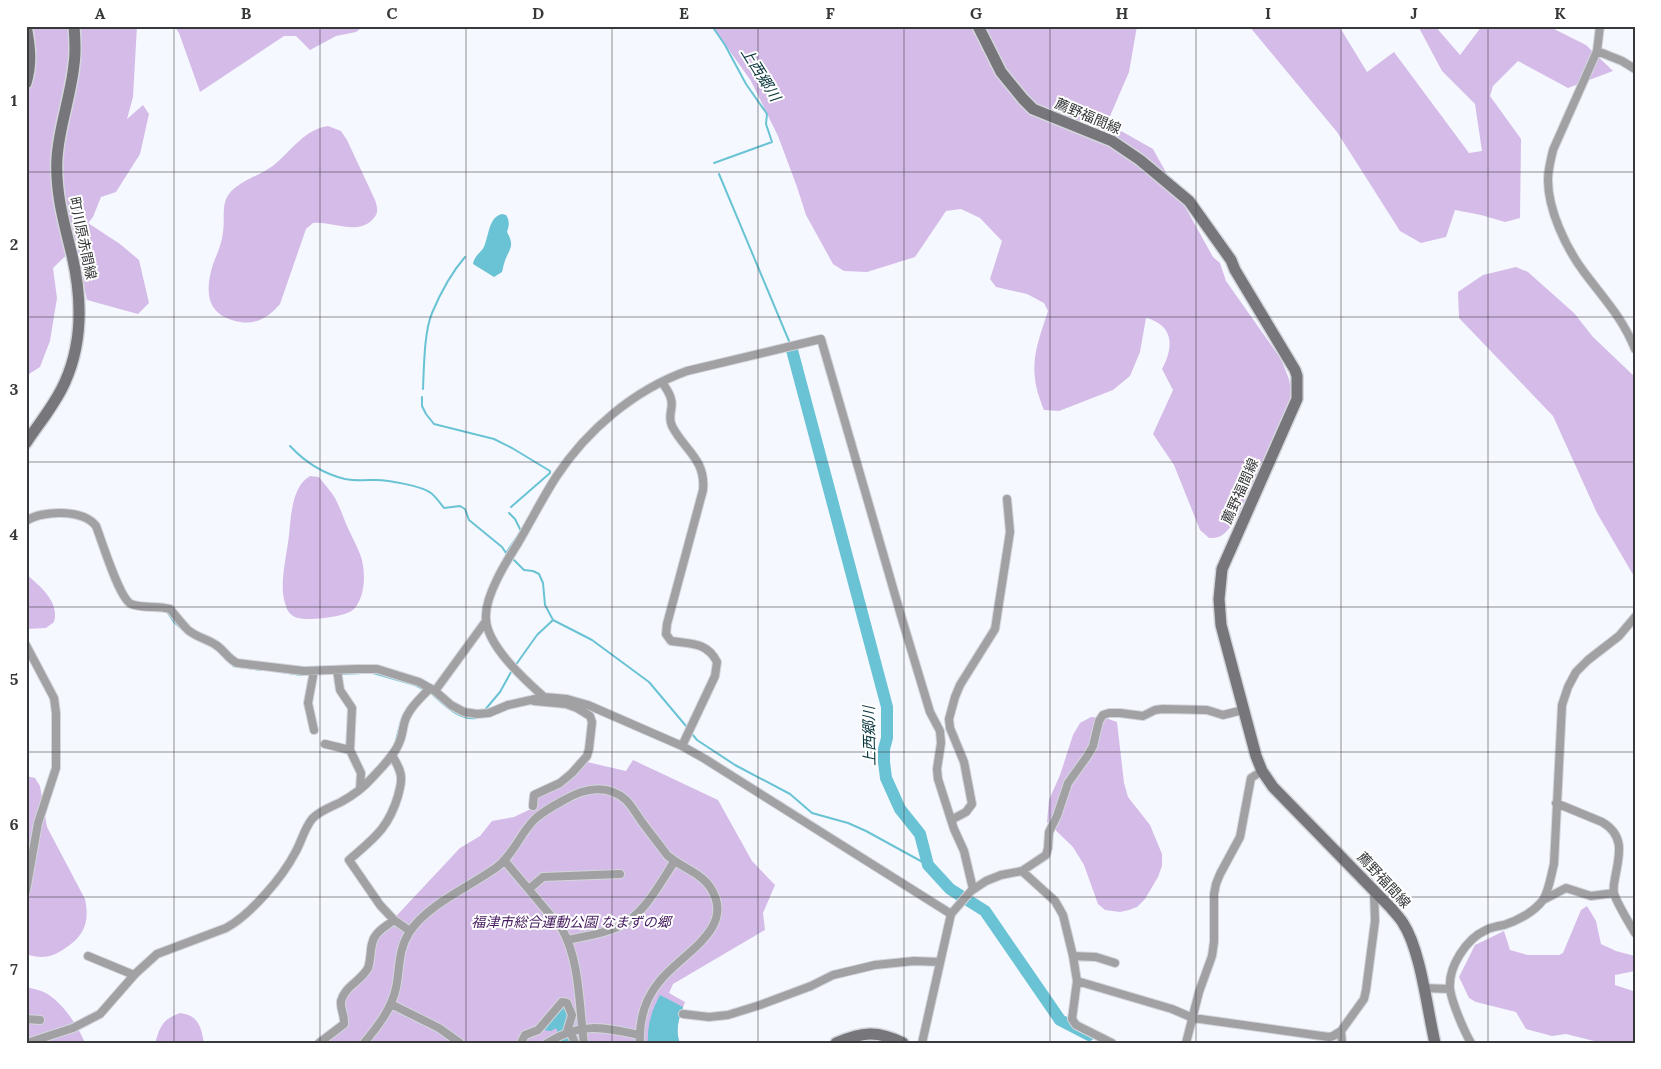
<svg xmlns="http://www.w3.org/2000/svg" width="1661" height="1069" viewBox="0 0 1661 1069" font-family="Lora,'Noto Sans JP',serif">
	<style>
		.green { fill: #d5bbe8 }
		.water { fill: #6ac3d4 }
		.lines { fill: none; stroke-linecap: round; stroke-linejoin: round }
		.stream { stroke: #6ac3d4; stroke-width: 2 }
		.river { stroke: #6ac3d4; stroke-width: 12 }
		.street-casing { stroke: #d3d6dc; stroke-width: 10 }
		.secondary-casing { stroke: #d3d6dc; stroke-width: 14 }
		.street { stroke: #a1a1a4; stroke-width: 8 }
		.secondary { stroke: #77777b; stroke-width: 11 }
		.grid { fill: none; stroke: #36383a; stroke-width: 1; stroke-opacity: 0.55 }
		.labels { text-anchor: middle; dominant-baseline: central; stroke-width: 4; stroke-linejoin: round; paint-order: stroke }
		.street-label { font-size: 14px; fill: #36383a; stroke: #fff }
		.park-label { font-size: 14px; font-style: italic; fill: #451a5e; stroke: #fff }
		.water-label { font-size: 15px; font-style: italic; fill: #06333a; stroke: #fff }
		.neatline { fill: none; stroke: #36383a; stroke-width: 2 }
		.grid-label { font-size: 16px; text-anchor: middle; font-weight: bold; fill: #36383a }
	</style>
	<rect width="100%" height="100%" fill="#f5f9ff"/>
	<path class="green" d="M26,26H137L133,97L127,119L143,105L149,114L140,154L116,192L101,197L93,217L88,223L120,244L139,260L149,303L138,314L87,300L75,247L53,268L57,298L50,341L40,367L26,376Z
		M174,26H364L356,32L336,36L310,50L296,36H284L200,92L179,33Z
		M712,26H1137L1129,72L1107,123L1153,149L1213,257L1220,263L1226,281L1281,359L1289,379L1292,398L1235,521C1227,531 1223,539 1209,538L1200,530L1174,465L1153,434L1173,390L1162,369C1174,347 1174,325 1146,318L1140,352L1130,376L1113,390L1059,411L1044,410C1027,370 1035,350 1048,311L1044,303L1027,294L996,287L990,279L1002,241L980,218L961,209L946,211L915,257L867,272L844,271L833,264L806,215L797,187L778,136L751,81Z
		M1249,26H1339L1367,72L1394,52L1469,153L1482,151L1475,104L1442,71L1418,26H1435L1460,55L1482,26H1548L1586,45L1613,71L1568,88L1518,61L1493,86L1490,96L1521,139L1520,218L1505,222L1481,215L1455,210L1446,237L1421,243L1400,231L1337,132Z
		M328,126L341,131L347,140L375,200C378,209 379,214 371,221C355,235 332,221 313,223L306,229L280,304C270,316 257,325 240,322C207,316 204,294 213,264C217,254 222,243 223,232C225,220 221,204 229,194C240,180 260,176 274,165C291,151 305,129 328,126Z
		M1516,267L1528,272L1574,313L1593,337L1635,377V578L1597,513L1553,416L1459,318L1458,292L1483,275Z
		M310,476L319,477C324,484 331,491 335,498C340,507 343,517 347,526C351,535 356,544 360,554C366,569 366,596 354,609C347,617 305,622 295,617C291,615 287,611 286,606C278,587 287,555 289,535C291,516 292,486 310,476Z
		M26,574C40,586 60,602 54,622L46,628L26,629Z
		M1091,717L1106,718L1117,722L1124,783L1128,797L1150,825L1162,854V866L1158,877L1145,899L1137,907L1129,910L1120,912L1105,910L1098,904L1084,865L1073,847L1047,822L1049,800L1060,775L1073,735L1080,723Z
		M633,760L718,800L752,861L775,885L763,913L765,930L673,984L669,993L685,1002C680,1015 674,1029 680,1043H315L342,1022L339,1008L366,968L370,944L460,848L480,836L492,821L514,817L535,807L536,798L559,787L587,762L626,771Z
		M26,776L35,778L40,786L47,827L85,899C90,923 84,936 64,949C51,958 41,959 26,954Z
		M1587,906L1596,921L1601,944L1616,951L1635,956V971L1615,975V985L1633,991L1635,990V1043H1602L1566,1034L1552,1036L1526,1029L1516,1012L1476,1002L1469,998L1459,977L1475,945L1504,931L1510,950L1528,955H1559L1563,953L1581,910Z
		M26,987C34,989 42,990 49,995C64,1005 78,1026 85,1043H26Z
		M180,1013C198,1015 201,1026 204,1043H155C161,1025 162,1020 180,1013Z"/>
	<path class="water" d="M502,214L506,215C510,221 509,226 507,232C516,248 508,249 504,264C503,266 503,269 502,272L494,277L473,264C474,255 483,252 485,244C489,234 489,217 502,214Z
		M660,995L683,1007C679,1018 675,1031 680,1043H648C647,1025 652,1010 660,995Z
		M564,1005L570,1015L567,1038H569L571,1043H562L556,1028L551,1031L544,1030L545,1026L553,1019L559,1009Z"/>
	<g class="lines">
		<path class="stream" d="M712,26L725,45L746,84L767,114L766,124L772,142L714,163
			M719,174L789,341
			M423,389C424,368 424,332 432,313C440,294 452,272 465,257
			M422,397V406L426,414L434,424L494,439L512,448L550,471V473L511,507
			M290,446C305,462 324,474 345,479C355,481 366,480 376,480C388,480 422,486 431,493C436,497 440,503 444,508L460,506L465,509L469,520L502,547L506,553L521,531L515,519L509,513
			M514,560L524,570L533,571L539,574L543,583L545,605L553,620L592,640L649,682L686,726
			M168,613L174,622L183,630
			M202,642L211,646
			M233,666L261,670
			M515,666L537,635L553,620
			M268,670L301,675H310
			M373,673L415,685L423,689L421,693
			M317,674H323
			M340,674L363,673
			M432,694C444,705 460,721 477,718
			M484,711L500,692L511,672
			M692,734L697,740L735,765L790,794L812,813L848,823L866,831L928,865
			M396,740L401,721"/>
		<path class="river" d="M792,350L887,707V738L884,749V762L886,778L900,809L920,834L928,865L950,889L985,911L1060,1020L1089,1035"/>
		<g class="street-casing">
			<path id="street" d="M1600,26L1597,51L1553,150C1551,160 1548,169 1548,180C1548,210 1566,248 1584,272C1604,299 1622,317 1635,349
				M1597,51L1622,61L1635,69
				M662,382C665,387 670,393 671,399C674,408 667,416 672,426C684,450 706,459 703,490L667,624L666,634L671,641C691,644 707,642 717,662L715,676L682,746
				M26,521C42,510 83,509 96,526C102,541 119,598 131,604C143,609 158,605 170,609C176,616 181,623 188,630C196,637 207,639 216,645C224,650 228,659 237,663L304,671L357,669H377L419,682L435,691L451,705L464,712L477,714L489,713L508,705L544,697L567,699L588,705L682,746L705,759L951,914
				M26,645L54,698L56,713V768L38,823L26,891
				M337,670L340,690L352,708L350,750L361,773L360,789
				M314,671L308,703L314,730
				M435,691L486,621
				M544,697C525,680 487,646 486,619C484,597 506,562 518,543C531,521 542,499 556,477C587,430 634,390 687,371L821,339L902,619L930,712L940,731L941,743L937,769L938,779L954,829L964,851L973,889
				M325,744L350,750
				M392,755C396,763 402,771 401,780C401,786 399,791 398,796C388,829 374,838 349,860L380,905L394,920L410,931
				M1556,803L1602,822C1626,836 1619,856 1615,878C1614,883 1613,889 1614,894C1619,907 1628,921 1635,933
				M533,806L534,795L560,783L572,773L587,756L589,749L592,722L590,716L577,708L566,704L534,701
				M951,820L966,812L972,804L964,762L950,728L949,719L955,697L960,685L995,629L1010,532L1007,499
				M504,860L562,929C580,961 579,1006 584,1043
				M1022,871L1055,901L1063,915L1073,956L1077,981L1072,1019L1076,1025L1112,1043
				M529,889L543,877L620,874
				M1543,900L1566,888L1591,896L1614,893
				M568,940C585,936 603,934 618,927C644,915 659,885 674,862
				M88,956L134,975
				M1073,956L1096,957L1115,963
				M1077,981L1172,1009L1193,1018L1329,1037L1333,1036L1341,1031L1364,999L1366,990L1375,921L1374,889
				M1423,988L1450,989
				M391,1004L439,1028L460,1043
				M683,1014L709,1017L728,1015L760,1005L811,986L833,975L875,965L914,961L940,962
				M26,1019L40,1020
				M570,1031L575,1043
				M1341,1031L1342,1043
				M27,1043L73,1028L100,1014L135,974L157,954L226,928C250,915 282,878 295,853C301,843 304,829 312,819C319,811 331,807 341,802C352,796 363,788 371,779C381,768 394,756 399,743C404,733 402,723 408,714C413,704 423,696 430,688
				M319,1043L344,1024C345,1016 340,1009 341,1001C345,986 361,981 368,968C372,958 369,943 376,935C380,929 388,925 394,920
				M364,1043C378,1026 391,1010 396,988C400,968 398,950 409,933C426,905 471,886 497,867C513,855 520,834 534,820C543,811 555,805 566,799C585,788 608,784 626,800C632,806 637,815 642,822C650,833 659,844 667,855C680,867 700,872 710,887C738,929 680,954 659,982C645,999 639,1021 640,1043
				M521,1043L525,1035L538,1030L562,1002L567,1003L572,1015L567,1032
				M547,1043C580,1022 603,1027 639,1035
				M922,1043L951,914L971,891L986,881L1001,875L1022,871L1046,855L1048,848L1049,832L1057,816L1068,783L1088,755L1093,746L1099,721L1103,715L1109,713H1120L1143,716L1155,710L1163,709L1207,710L1223,715L1243,710
				M1186,1043L1199,992L1212,956L1214,942V894L1216,884L1220,874L1240,837L1251,778L1262,771
				M1471,1043C1464,1031 1452,1003 1450,989C1448,967 1466,939 1486,930C1492,927 1498,926 1504,925C1517,921 1534,912 1543,900C1549,891 1551,875 1554,864L1562,705L1568,687L1576,672L1588,660L1619,636L1635,617"/>
		</g>
		<g class="secondary-casing">
			<path id="secondary" d="M978,26L1001,72L1023,99L1033,109L1112,141L1140,160L1189,201L1231,260L1235,270L1295,370L1297,376V399L1222,569L1219,599L1221,625L1256,756L1262,771L1273,787L1391,908C1395,913 1400,918 1403,923C1421,951 1427,1009 1435,1043
				M26,83C32,64 30,46 26,26
				M26,443C39,423 55,405 65,382C83,342 82,298 72,255C64,223 55,192 57,158C59,126 71,96 74,64C76,52 75,39 74,26
				M836,1043C862,1032 877,1030 903,1043"/>
		</g>
		<use href="#street" class="street"/>
		<use href="#secondary" class="secondary"/>
	</g>
	<path class="grid" d="M174,26V1043M320,26V1043M466,26V1043M612,26V1043M758,26V1043M904,26V1043M1050,26V1043M1196,26V1043M1341,26V1043M1488,26V1043M26,172H1635M26,317H1635M26,462H1635M26,607H1635M26,752H1635M26,897H1635"/>
	<g class="labels">
		<g class="street-label">
			<text transform="translate(1088 116) rotate(23)">薦野福間線</text>
			<text transform="translate(83 238) rotate(78)">町川原赤間線</text>
			<text transform="translate(1240 491) rotate(-66)">薦野福間線</text>
			<text transform="translate(1384 880) rotate(47)">薦野福間線</text>
		</g>
		<g class="park-label">
			<text x="571" y="922">福津市総合運動公園 なまずの郷</text>
		</g>
		<g class="water-label">
			<text transform="translate(761 74) rotate(58)">上西郷川</text>
			<text transform="translate(869 736) rotate(-91)">上西郷川</text>
		</g>
	</g>
	<rect width="1661" height="1069" fill="none" stroke="#ffffff" stroke-width="55"/>
	<rect x="28" y="28" width="1606" height="1014" class="neatline"/>
	<g class="grid-label">
		<text x="100" y="19">A</text>
		<text x="246" y="19">B</text>
		<text x="392" y="19">C</text>
		<text x="538" y="19">D</text>
		<text x="684" y="19">E</text>
		<text x="830" y="19">F</text>
		<text x="976" y="19">G</text>
		<text x="1122" y="19">H</text>
		<text x="1268" y="19">I</text>
		<text x="1414" y="19">J</text>
		<text x="1560" y="19">K</text>
		<text x="14" y="106">1</text>
		<text x="14" y="250">2</text>
		<text x="14" y="395">3</text>
		<text x="14" y="540">4</text>
		<text x="14" y="685">5</text>
		<text x="14" y="830">6</text>
		<text x="14" y="975">7</text>
	</g>
</svg>
